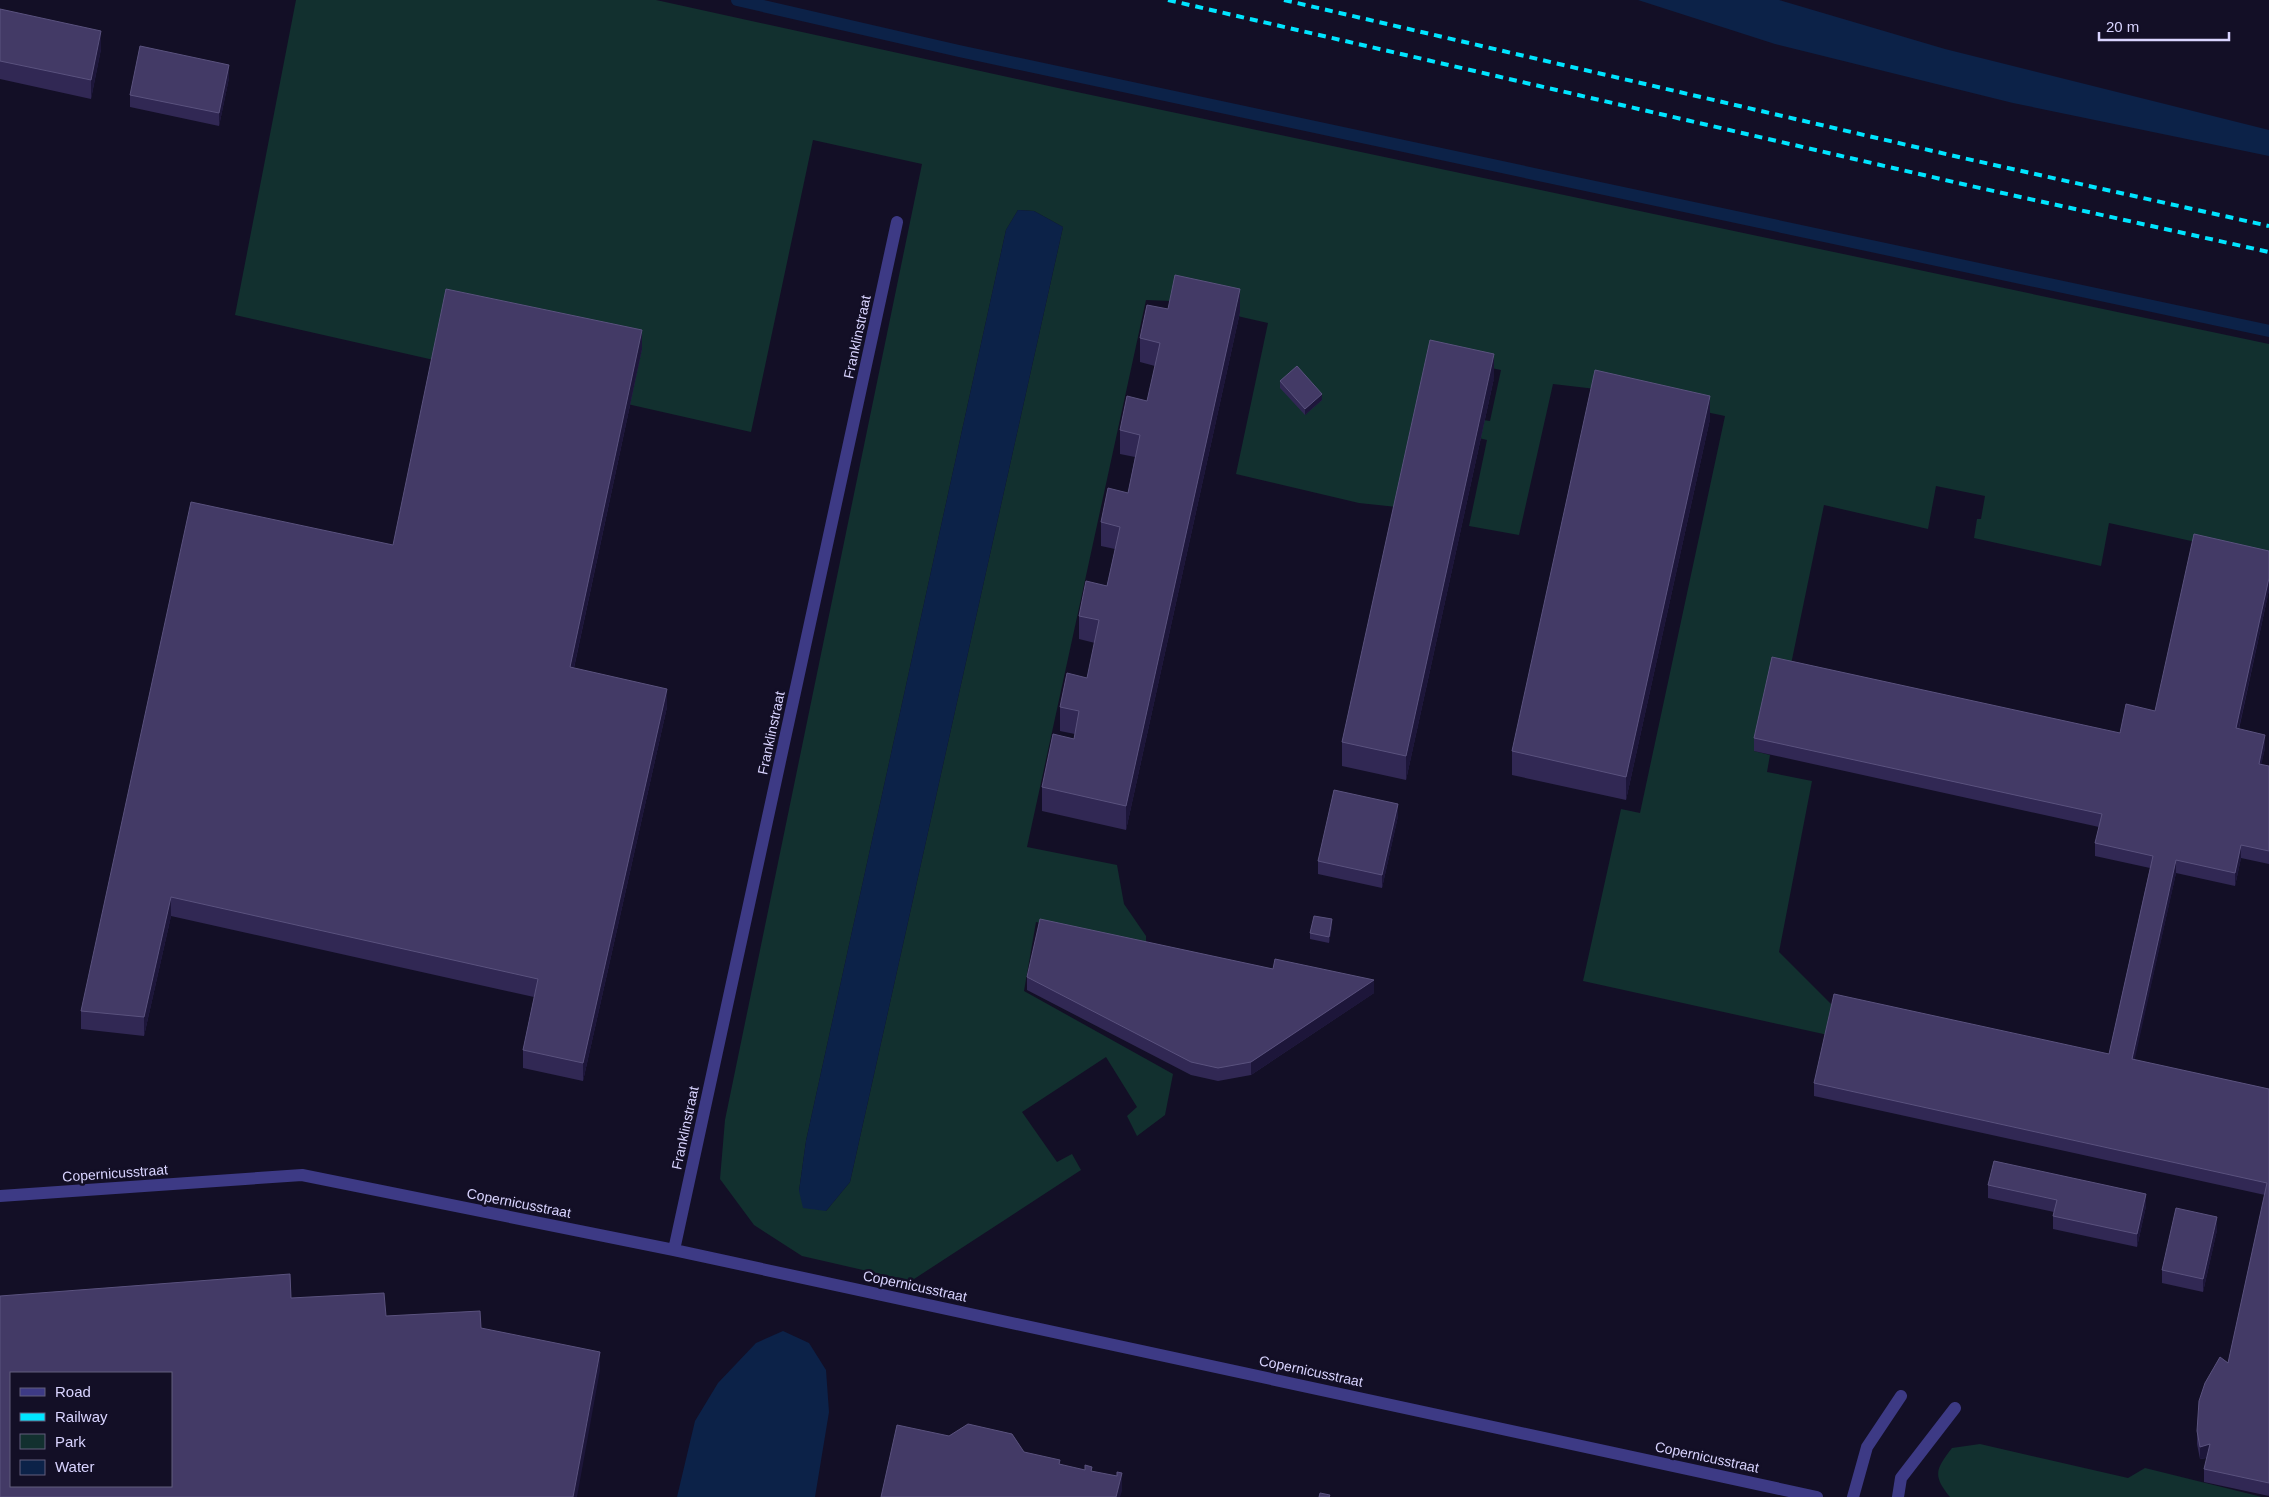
<svg xmlns="http://www.w3.org/2000/svg" width="2269" height="1497" viewBox="0 0 2269 1497" font-family="Arial,sans-serif">
	<style>
		.green { fill: #12302f; fill-rule: evenodd }
		.water { fill: #0c2248 }
		.lines { fill: none; stroke-linecap: round; stroke-linejoin: round }
		.stream { stroke: #0c2248; stroke-width: 12 }
		.lane { stroke: #3d3a85; stroke-width: 12 }
		.street { stroke: #3d3a85; stroke-width: 12 }
		.rail { stroke: #00e5ff; stroke-width: 4; stroke-dasharray: 8 6; stroke-linecap: butt }
		.wall { fill: #312854 }
		.shaded-wall { fill: #1d163a }
		.building { fill: #433a66; stroke: #5a527e; fill-rule: evenodd }
		.labels { text-anchor: middle; dominant-baseline: central; stroke-width: 5; stroke-linejoin: round; paint-order: stroke }
		.street-label { font-size: 14px; fill: #d9d4ff; stroke: #130f26 }
	</style>
	<rect width="100%" height="100%" fill="#130f26"/>
	<path class="green" d="M296,0H656L1058,88L2269,344V558L2109,523L2101,566L1974,538L1977,519H1981L1985,496L1936,486L1928,529L1824,505L1789,674L1754,751L1770,755L1767,772L1812,781L1779,952L1834,1007L1828,1035L1583,981L1621,809L1640,813L1725,416L1596,389L1553,384L1519,535L1469,526L1487,440L1479,438L1483,420L1490,421L1501,370L1428,355L1397,507L1359,503L1236,474L1268,323L1171,301L1146,300L1027,847L1117,865L1124,904L1146,936V944L1036,922L1024,991L1173,1074L1165,1115L1137,1136L1127,1116L1137,1107L1106,1057L1022,1112L1057,1162L1072,1154L1081,1170L911,1281L802,1256L754,1225L720,1179L725,1120L922,164L813,140L751,432L235,315ZM1018,210L1034,211L1063,227L850,1182L826,1211L799,1191L806,1141L1006,230Z
		M1980,1444L2128,1478L2145,1468L2262,1497H1950C1932,1475 1936,1469 1952,1448Z"/>
	<path class="water" d="M1638,0H1779L1945,49L2269,130V156L2013,103L1775,44Z
		M1018,210L1034,211L1063,227L850,1182L826,1211L803,1208L799,1191L806,1141L1006,230Z
		M783,1331L809,1343L826,1370L829,1412L815,1497H677L695,1421L718,1383L756,1343Z"/>
	<g class="lines">
		<path class="stream" d="M737,0L959,51L2269,331"/>
		<path class="lane" d="M1853,1497L1867,1447L1901,1396
			M1898,1497L1901,1478L1955,1408"/>
		<path class="street" d="M0,1196L302,1175L674,1250L1817,1497
			M674,1250L897,222"/>
		<path class="rail" d="M1168,0L1971,186L2269,252
			M1284,0L1963,158L2269,226"/>
	</g>
	<path class="wall" d="M0,9L101,49L91,99L0,79Z
		M229,78L219,126L130,107V95Z
		M1168,309L1240,312L1126,830L1042,811V787L1074,739L1075,734L1060,731V707L1087,678L1095,643L1079,639V616L1107,586L1115,549L1101,546V522L1128,493L1135,457L1120,454V430L1147,401L1155,366L1140,362V338Z
		M642,349L574,668L667,707L583,1081L523,1068V1050L534,997L171,916L144,1036L81,1029V1011L393,545Z
		M1494,378L1406,780L1342,766V742Z
		M1280,381L1322,400L1305,415L1280,388Z
		M1710,419L1626,800L1512,775V751Z
		M2269,551V590L2239,729L2265,748L2261,764L2269,766V864L2241,858L2235,886L2176,873L2134,1060L2269,1089V1496L2204,1482V1469L2207,1458L2200,1459L2197,1444V1431L2228,1363L2265,1195L1814,1096V1083L2109,1054L2150,868L2095,856V843L2099,827L1754,751V738L2120,733L2155,711Z
		M1398,816L1382,888L1318,874V861Z
		M1332,926L1329,943L1310,939V933Z
		M1027,977L1374,993L1251,1075L1218,1081L1191,1075L1027,990Z
		M1988,1185L2146,1206L2137,1247L2053,1229V1216L2054,1212L1988,1198Z
		M2217,1230L2203,1292L2162,1283V1270Z"/>
	<path class="shaded-wall" d="M101,31V49L91,99V80Z
		M229,65V78L219,126V113Z
		M1240,289V312L1126,830V806Z
		M642,330V349L570,686V667Z
		M1494,354V378L1406,780V756Z
		M1322,394V400L1305,415V409Z
		M1710,396V419L1626,800V777Z
		M2269,578V590L2236,741V728Z
		M667,689V707L583,1081V1063Z
		M2265,735V748L2259,776V764Z
		M1398,804V816L1382,888V875Z
		M2241,845V858L2235,886V873Z
		M2176,860V873L2132,1072V1059Z
		M171,897V916L144,1036V1017Z
		M1332,919V926L1329,943V937Z
		M1374,980V993L1251,1075V1062Z
		M2146,1194V1206L2137,1247V1234Z
		M2217,1217V1230L2203,1292V1279Z
		M600,1352V1370L577,1497H573Z
		M2210,1444V1457L2200,1459V1447Z
		M1122,1473V1491L1120,1497H1116Z"/>
	<path class="building" d="M0,9L101,31L91,80L0,61Z
		M140,46L229,65L219,113L130,95Z
		M1175,275L1240,289L1126,806L1042,787L1053,734L1074,739L1079,711L1060,707L1067,673L1087,678L1099,620L1079,616L1086,581L1107,586L1120,527L1101,522L1108,488L1128,493L1140,435L1120,430L1127,396L1147,401L1160,343L1140,338L1147,305L1168,309Z
		M446,289L642,330L570,667L667,689L583,1063L523,1050L538,979L171,897L144,1017L81,1011L191,502L393,545Z
		M1430,340L1494,354L1406,756L1342,742Z
		M1297,366L1322,394L1305,409L1280,381Z
		M1595,370L1710,396L1626,777L1512,751Z
		M2194,534L2269,551V578L2236,728L2265,735L2259,764L2269,766V851L2241,845L2235,873L2176,860L2132,1059L2269,1089V1483L2204,1469L2210,1444L2200,1447L2197,1431L2199,1401L2205,1383L2220,1357L2228,1363L2267,1183L1814,1083L1834,994L2109,1054L2153,856L2095,843L2102,814L1754,738L1772,657L2120,733L2126,704L2155,711Z
		M1334,790L1398,804L1382,875L1318,861Z
		M1314,916L1332,919L1329,937L1310,933Z
		M1040,919L1273,969L1275,959L1374,980L1251,1062L1218,1068L1191,1062L1027,977Z
		M1994,1161L2146,1194L2137,1234L2053,1216L2057,1200L1988,1185Z
		M2176,1208L2217,1217L2203,1279L2162,1270Z
		M290,1274L291,1298L384,1293L386,1316L480,1311L481,1328L600,1352L573,1497H0V1296ZM11,1373H171V1486H11Z
		M968,1424L1012,1434L1024,1452L1060,1460L1059,1464L1085,1470V1465L1092,1467L1091,1471L1117,1476V1472L1122,1473L1116,1497H881L897,1425L949,1436Z
		M1320,1493L1330,1495L1329,1497H1330H1319Z"/>
	<g class="labels">
		<g class="street-label">
			<text transform="translate(857 337) rotate(-78)">Franklinstraat</text>
			<text transform="translate(771 733) rotate(-78)">Franklinstraat</text>
			<text transform="translate(685 1128) rotate(-78)">Franklinstraat</text>
			<text transform="translate(115 1173) rotate(-4)">Copernicusstraat</text>
			<text transform="translate(519 1203) rotate(11)">Copernicusstraat</text>
			<text transform="translate(915 1286) rotate(12)">Copernicusstraat</text>
			<text transform="translate(1311 1371) rotate(12)">Copernicusstraat</text>
			<text transform="translate(1707 1457) rotate(12)">Copernicusstraat</text>
		</g>
	</g>
	<rect x="10" y="1372" width="162" height="115" fill="#130f26" stroke="#625e7d"/>
	<rect x="20" y="1388" width="25" height="8" fill="#3d3a85" stroke="#625e7d"/>
	<text x="55" y="1397" font-size="15" fill="#d9d4ff">Road</text>
	<rect x="20" y="1413" width="25" height="8" fill="#00e5ff" stroke="#625e7d"/>
	<text x="55" y="1422" font-size="15" fill="#d9d4ff">Railway</text>
	<rect x="20" y="1434" width="25" height="15" fill="#12302f" stroke="#625e7d"/>
	<text x="55" y="1447" font-size="15" fill="#d9d4ff">Park</text>
	<rect x="20" y="1460" width="25" height="15" fill="#0c2248" stroke="#625e7d"/>
	<text x="55" y="1472" font-size="15" fill="#d9d4ff">Water</text>
	<path d="M2099 32v8h130v-8" fill="none" stroke="#d9d4ff" stroke-width="2.5"/>
	<text x="2106" y="32" font-size="15" fill="#d9d4ff" stroke="#130f26" stroke-width="4" paint-order="stroke">20 m</text>
</svg>
